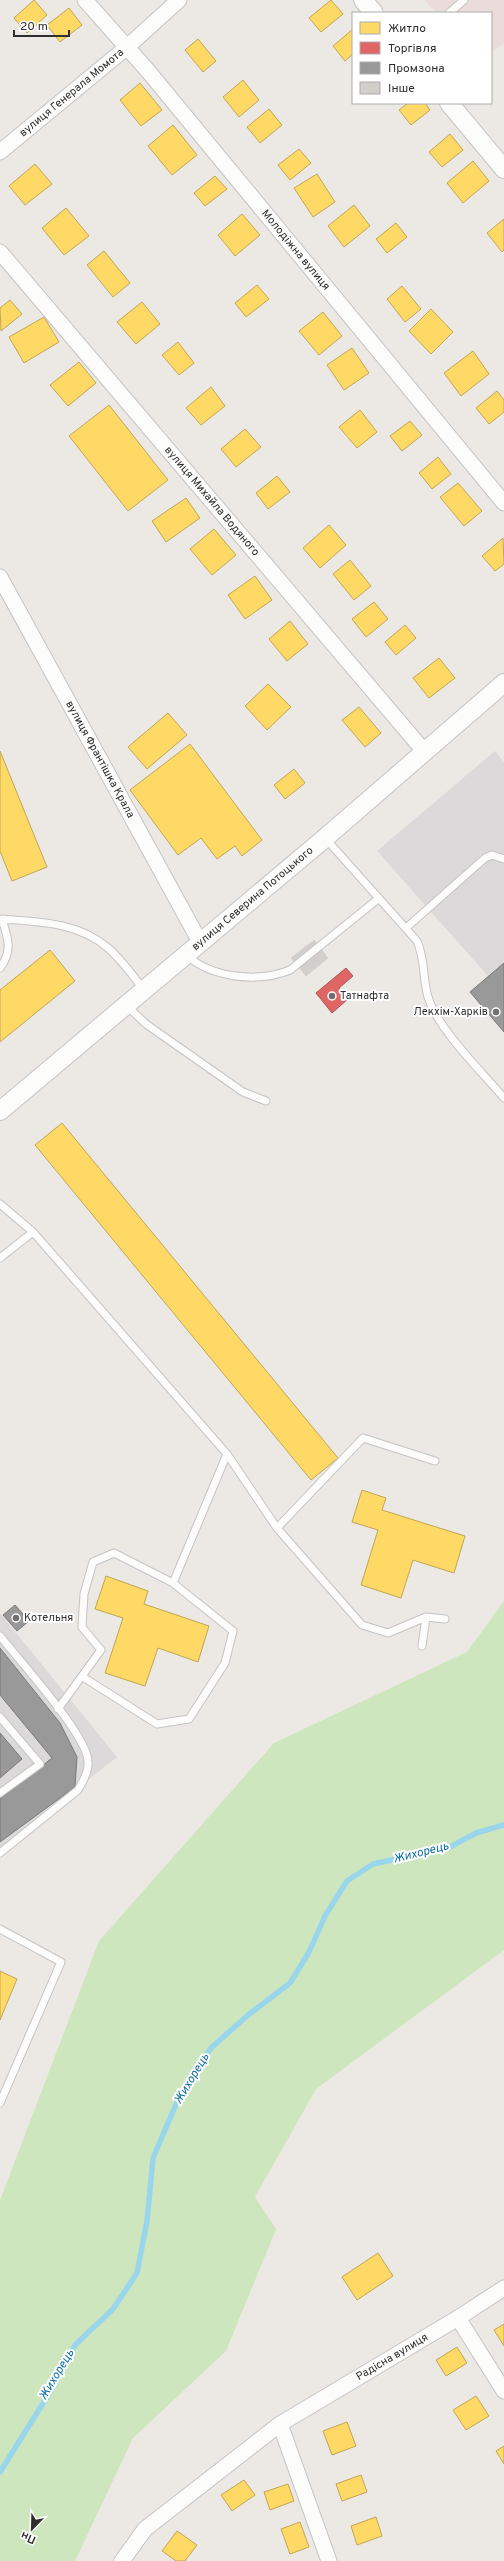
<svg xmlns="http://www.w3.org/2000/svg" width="504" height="2561" viewBox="0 0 504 2561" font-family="Overpass,sans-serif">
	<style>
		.industrial { fill: #dcd9db }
		.medical { fill: #e9dcdb }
		.green { fill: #cee6be }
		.homes { fill: #ffd966; stroke: #c0a655 }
		.shops { fill: #e06666; stroke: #ab5555 }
		.industry { fill: #999; stroke: #797979 }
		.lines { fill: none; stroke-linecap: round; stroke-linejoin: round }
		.stream { stroke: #99d6ec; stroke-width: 5.5 }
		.building { fill: #d1cecb; stroke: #d7d4d0 }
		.service-casing { stroke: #c5c4c5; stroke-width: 9 }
		.minor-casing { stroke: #c5c4c5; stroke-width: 17 }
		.tertiary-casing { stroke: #c5c4c5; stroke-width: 20 }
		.service { stroke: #fcfcfb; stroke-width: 7 }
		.minor { stroke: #fcfcfb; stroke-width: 15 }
		.tertiary { stroke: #fcfcfb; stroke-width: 18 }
		.poi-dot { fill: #706f6e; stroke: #fff; stroke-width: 1.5 }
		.labels { text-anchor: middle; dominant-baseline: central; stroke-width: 4; stroke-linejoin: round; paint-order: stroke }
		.street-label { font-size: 11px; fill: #2e2e2e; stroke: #fff }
		.poi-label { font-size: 11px; fill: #2e2e2e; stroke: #fff; text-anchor: start }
		.water-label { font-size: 12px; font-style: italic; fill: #0d6fa3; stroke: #fff }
	</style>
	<rect width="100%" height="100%" fill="#ece8e4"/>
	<path class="industrial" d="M495,751L504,762V1032L470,992L488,976L377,851Z
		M0,1613L117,1757L0,1849Z"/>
	<path class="medical" d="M425,0H504V43L491,53V13H436Z"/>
	<path class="green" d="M504,1601V1950L316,2089L255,2197L276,2229L226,2351L133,2438L75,2561H0V2200L99,1941L274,1743L467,1652Z"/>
	<path class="homes" d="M34,0L47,15L27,33L14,18Z
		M331,0L343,14L321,32L309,18Z
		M69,8L82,25L60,42L47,25Z
		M353,29V54L345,61L333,46Z
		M198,39L216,61L203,72L185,50Z
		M243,80L259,100L239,117L223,97Z
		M140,83L162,110L141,126L120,100Z
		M408,103H425L430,110L411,125L399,110Z
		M269,109L282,125L260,143L247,127Z
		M173,125L197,155L172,175L148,146Z
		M450,134L463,150L442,167L429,152Z
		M299,149L311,163L290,180L278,165Z
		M473,161L489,181L463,203L447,183Z
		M35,164L52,184L25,205L9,186Z
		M317,174L335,202L313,217L294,188Z
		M215,176L227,189L205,206L194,193Z
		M354,205L370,226L344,247L328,226Z
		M66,208L89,236L64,255L42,228Z
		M242,214L260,235L235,256L218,235Z
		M504,219V250L502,252L487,233Z
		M396,223L407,237L387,253L376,239Z
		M104,251L130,283L113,297L87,265Z
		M257,285L269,299L246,317L235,303Z
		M402,286L421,309L405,322L387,299Z
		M10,300L22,314L1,331L0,308Z
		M142,302L160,324L136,344L117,322Z
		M431,309L453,332L431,354L409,331Z
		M323,312L342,336L319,355L299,331Z
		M44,317L59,342L24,363L9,337Z
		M178,342L194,363L179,375L162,355Z
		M352,348L369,373L344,390L327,365Z
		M473,351L489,374L461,396L444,373Z
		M79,362L96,383L68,406L50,385Z
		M211,387L225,406L201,425L186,408Z
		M497,391L504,400V412L489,424L476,408Z
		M109,405L168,480L128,511L69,436Z
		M360,410L377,432L357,448L339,427Z
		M410,421L422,435L402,451L390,436Z
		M245,429L261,447L236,467L221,449Z
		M438,457L451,474L432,489L419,473Z
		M277,476L290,492L268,509L256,493Z
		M458,483L482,511L464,526L440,497Z
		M186,498L200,518L166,542L152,521Z
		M329,525L346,545L320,568L303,548Z
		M214,529L236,555L212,575L190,549Z
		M503,538L504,564L495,571L482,556Z
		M350,560L371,586L354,600L333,574Z
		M255,576L272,600L245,619L228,595Z
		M374,602L388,619L366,637L352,619Z
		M290,621L308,644L287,661L269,639Z
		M405,625L416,638L396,655L385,642Z
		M439,658L455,678L429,698L413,678Z
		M268,684L291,707L267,730L245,706Z
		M359,707L381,733L365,747L342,720Z
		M168,713L187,735L147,769L128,747Z
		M190,744L262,840L242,856L235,846L217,859L201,838L178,855L130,790Z
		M0,751L47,867L12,881L0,851Z
		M294,769L305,783L285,799L274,785Z
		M50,950L75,981L0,1042V990Z
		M62,1123L338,1458L311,1480L35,1145Z
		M362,1490L386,1498L382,1510L465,1536L454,1573L413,1560L401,1598L361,1585L378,1530L352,1522Z
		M106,1576L148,1591L144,1604L209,1626L198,1662L158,1648L145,1686L105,1673L123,1618L95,1609Z
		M0,1971L17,1979L0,2020Z
		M378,2253L393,2276L357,2300L342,2277Z
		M504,2324V2346L494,2330Z
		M457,2347L467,2363L446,2376L436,2360Z
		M476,2396L489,2416L466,2430L453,2410Z
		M347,2422L356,2446L332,2455L323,2431Z
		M504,2446V2464L496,2451Z
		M361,2475L367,2492L342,2501L336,2484Z
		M244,2480L255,2495L232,2511L221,2495Z
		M288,2484L294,2501L270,2510L264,2492Z
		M376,2517L382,2536L357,2545L351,2526Z
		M300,2522L309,2547L290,2554L281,2529Z
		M177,2531L197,2545L185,2561H176L162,2551Z"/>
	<path class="shops" d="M346,968L353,976L339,988L348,999L332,1013L316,993Z"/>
	<path class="industry" d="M504,963V1032L470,992Z
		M15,1605L29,1621L17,1631L3,1615Z
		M0,1648L60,1723L77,1757L75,1787L0,1842V1799L52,1758L0,1695Z
		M0,1733L22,1759L0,1778Z"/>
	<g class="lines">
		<path class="stream" d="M0,2472L52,2389L75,2345L113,2309L137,2273L147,2221L153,2158L180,2095L211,2048L248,2015L290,1983L309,1952L325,1916L347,1881L373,1864L448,1848L476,1833L504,1825"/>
	</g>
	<path class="building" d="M314,940L328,958L306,976L291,958Z"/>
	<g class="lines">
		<g class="service-casing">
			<path id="service" d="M449,13L464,0
				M326,839L417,941C426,961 422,981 429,1000C440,1031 482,1072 504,1098
				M406,928L485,858L492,855L504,859
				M186,955C212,978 258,983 290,970L378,899
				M0,968C13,951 8,938 2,919C39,922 78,922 108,948C122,960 133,976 144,990
				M126,1005L146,1024L243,1092L266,1101
				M0,1204L33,1232
				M0,1258L33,1232L227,1454L173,1583L114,1553L93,1562L84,1594L82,1627L101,1650L58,1709
				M227,1454L277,1528L363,1438L435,1461
				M277,1528L362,1625L388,1633L426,1617L445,1619
				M0,1636C19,1660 87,1735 88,1761C89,1771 83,1782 78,1790L0,1853
				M422,1646L426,1617
				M83,1677L157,1724L189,1719L225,1663L233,1631L173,1583
				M0,1717L40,1764L0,1793
				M0,1929L61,1962L0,2103"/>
		</g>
		<g class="minor-casing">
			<g id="minor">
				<path id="s1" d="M85,0L148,71L504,503"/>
				<path id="s2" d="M0,152L126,48L179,0"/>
				<path id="s3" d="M0,252L424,751"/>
				<path id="s4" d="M0,577L200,942"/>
				<path d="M458,2318L504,2391"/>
				<path d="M280,2424L329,2561"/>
				<path id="s5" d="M122,2561L145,2529L280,2424L458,2318L504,2288"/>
			</g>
		</g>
		<g class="tertiary-casing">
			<g id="tertiary">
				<path d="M363,0L374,13"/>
				<path d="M449,103L504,169"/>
				<path id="s6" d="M0,1111L325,838L504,683"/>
			</g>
		</g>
		<use href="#service" class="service"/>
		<use href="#minor" class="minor"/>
		<use href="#tertiary" class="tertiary"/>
	</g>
	<g class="poi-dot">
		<circle cx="332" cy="996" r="4"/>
		<circle cx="496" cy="1012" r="4"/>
		<circle cx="16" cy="1618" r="4"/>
	</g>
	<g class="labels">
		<g class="street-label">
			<text stroke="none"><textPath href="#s2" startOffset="93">вулиця Генерала Момота</textPath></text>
			<text stroke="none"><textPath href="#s1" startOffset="327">Молодіжна вулиця</textPath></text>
			<text stroke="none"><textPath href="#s3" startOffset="327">вулиця Михайла Водяного</textPath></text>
			<text stroke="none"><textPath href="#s4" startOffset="208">вулиця Франтішка Крала</textPath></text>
			<text stroke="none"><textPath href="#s6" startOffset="330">вулиця Северина Потоцького</textPath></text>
			<text stroke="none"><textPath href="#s5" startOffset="341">Радісна вулиця</textPath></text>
		</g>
		<g class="poi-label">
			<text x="340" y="996">Татнафта</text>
			<text x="488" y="1012" text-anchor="end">Лекхім-Харків</text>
			<text x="24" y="1618">Котельня</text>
		</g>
		<g class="water-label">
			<text transform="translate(421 1853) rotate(-14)">Жихорець</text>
			<text transform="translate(192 2079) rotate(-59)">Жихорець</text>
			<text transform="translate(57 2375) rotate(-59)">Жихорець</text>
		</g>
	</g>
	<rect x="352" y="12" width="140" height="92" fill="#ffffff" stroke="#ababab"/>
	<rect x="360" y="22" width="20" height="12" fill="#ffd966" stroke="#ababab"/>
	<text x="388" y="32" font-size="12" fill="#2e2e2e">Житло</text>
	<rect x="360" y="42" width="20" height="12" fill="#e06666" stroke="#ababab"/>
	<text x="388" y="52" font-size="12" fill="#2e2e2e">Торгівля</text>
	<rect x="360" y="62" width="20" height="12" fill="#999999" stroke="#ababab"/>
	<text x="388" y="72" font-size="12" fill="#2e2e2e">Промзона</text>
	<rect x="360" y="82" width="20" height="12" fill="#d1cecb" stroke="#ababab"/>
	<text x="388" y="92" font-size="12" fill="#2e2e2e">Інше</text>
	<g transform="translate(32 2529) rotate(203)" stroke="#ffffff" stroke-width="3" paint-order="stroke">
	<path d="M0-3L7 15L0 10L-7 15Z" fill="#2e2e2e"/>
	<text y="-6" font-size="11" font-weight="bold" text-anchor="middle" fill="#2e2e2e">Пн</text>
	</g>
	<path d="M14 30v6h55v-6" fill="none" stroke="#2e2e2e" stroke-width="2"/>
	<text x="20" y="30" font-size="12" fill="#2e2e2e" stroke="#ffffff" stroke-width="3" paint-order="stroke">20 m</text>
</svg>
